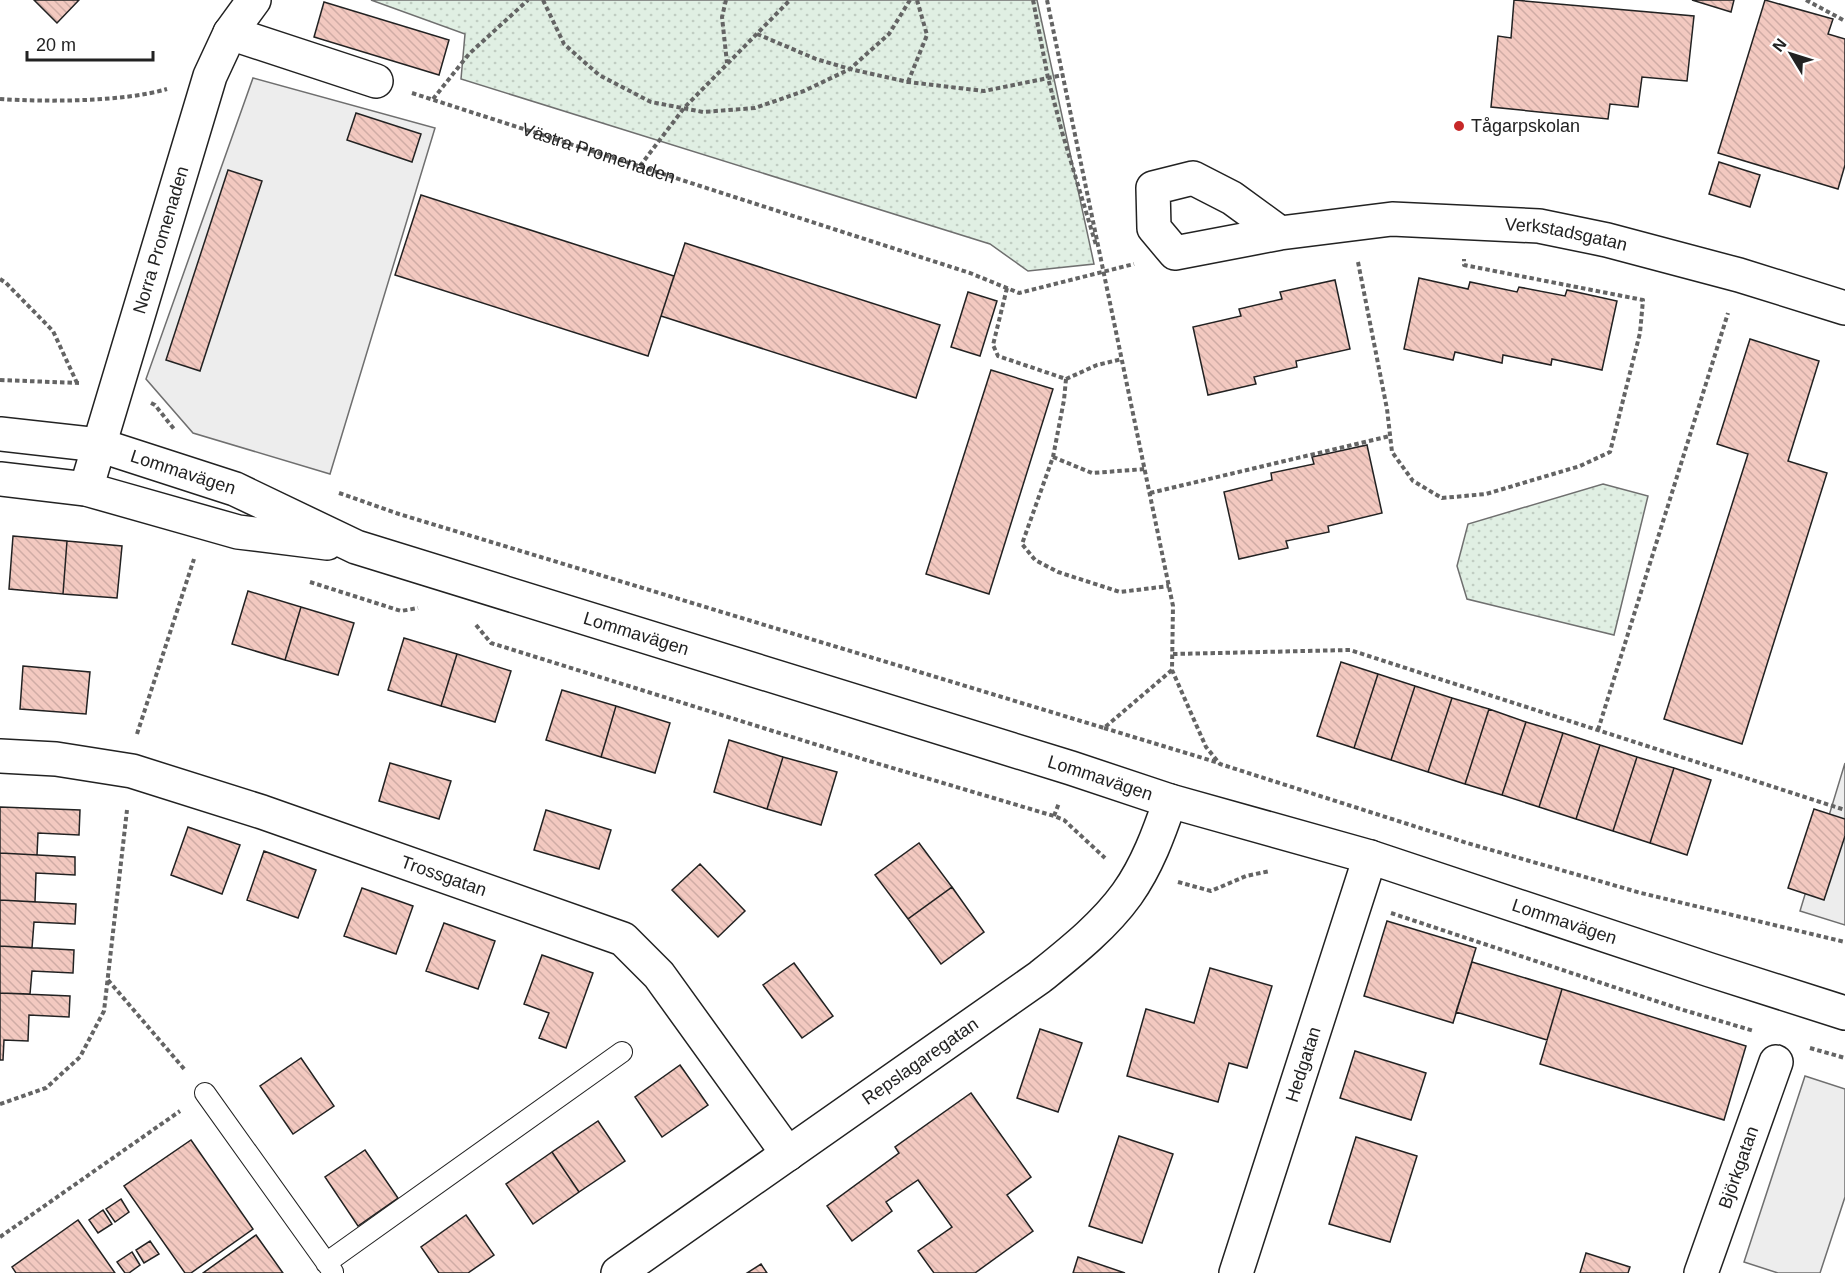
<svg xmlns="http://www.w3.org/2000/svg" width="1845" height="1273" viewBox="0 0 1845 1273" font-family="Helvetica,sans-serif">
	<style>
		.grass { fill: url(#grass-dots); stroke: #6f6f6f; stroke-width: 1.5 }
		.parking { fill: #ededed; stroke: #6f6f6f; stroke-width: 1.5 }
		.building { fill: url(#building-back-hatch); stroke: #222; stroke-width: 1.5 }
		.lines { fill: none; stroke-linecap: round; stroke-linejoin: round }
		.lane-casing { stroke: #222; stroke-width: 22 }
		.street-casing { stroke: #222; stroke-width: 36 }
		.secondary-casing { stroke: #222; stroke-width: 36 }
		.path { stroke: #646464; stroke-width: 4; stroke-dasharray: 4.5 3; stroke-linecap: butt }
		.lane { stroke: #fff; stroke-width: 20 }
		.street { stroke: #fff; stroke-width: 33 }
		.secondary { stroke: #fff; stroke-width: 33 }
		.poi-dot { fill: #c62828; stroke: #fff; stroke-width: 2 }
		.labels { text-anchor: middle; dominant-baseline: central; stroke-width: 4.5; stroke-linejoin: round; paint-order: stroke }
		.poi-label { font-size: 18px; fill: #222; stroke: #fff; text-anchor: start }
		.street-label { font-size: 18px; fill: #222; stroke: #fff }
	</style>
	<defs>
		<pattern id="grass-dots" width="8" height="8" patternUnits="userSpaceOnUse" patternTransform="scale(1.5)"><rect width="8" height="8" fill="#e0efe3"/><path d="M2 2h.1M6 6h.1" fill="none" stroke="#c0cdc2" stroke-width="1.8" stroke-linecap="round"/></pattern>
		<pattern id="building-back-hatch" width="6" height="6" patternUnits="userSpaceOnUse" patternTransform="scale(1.5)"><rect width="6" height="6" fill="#f3c9c0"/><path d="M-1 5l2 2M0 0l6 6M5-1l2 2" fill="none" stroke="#d0aca5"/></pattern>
	</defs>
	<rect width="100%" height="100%" fill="#fff"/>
	<path class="grass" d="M371,0H1037L1094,264L1028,271L990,244L461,79L465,34Z
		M1603,484L1648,496L1614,635L1467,599L1457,566L1468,524Z"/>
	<path class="parking" d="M253,78L435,128L330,474L193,433L146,379Z
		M1845,763V925L1800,911Z
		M1805,1076L1845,1089V1197L1820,1273H1778L1744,1262Z"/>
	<path class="building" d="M34,0H79L57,23Z
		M1514,0L1694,16L1687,81L1642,77L1638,107L1610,104L1608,119L1491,107L1498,36L1511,38Z
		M1692,0H1734L1731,12Z
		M1765,0L1833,19L1828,34L1845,39V165L1838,189L1718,153Z
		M324,2L449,40L439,75L314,37Z
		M356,113L421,134L412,162L347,140Z
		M1719,162L1760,175L1750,207L1709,194Z
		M228,170L262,181L200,371L166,360Z
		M421,195L674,276L648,356L395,275Z
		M685,243L940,325L916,398L661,316Z
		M1419,278L1468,289L1470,282L1517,292L1519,287L1565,296L1567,290L1617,301L1602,370L1552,359L1551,365L1503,355L1502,363L1455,352L1453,360L1404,349Z
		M1335,280L1350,349L1296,361L1297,367L1254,377L1256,384L1208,395L1193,327L1241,316L1239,309L1282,299L1280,292Z
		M968,292L997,301L980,356L951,347Z
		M1750,339L1819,361L1788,461L1827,473L1742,744L1664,719L1748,454L1717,444Z
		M991,370L1053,389L989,594L926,574Z
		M1367,445L1382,513L1328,526L1329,532L1286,541L1288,548L1239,559L1224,492L1272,480L1271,473L1314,464L1312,457Z
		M13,536L67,541L63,594L9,589Z
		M67,541L122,546L117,598L63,594Z
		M248,591L301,607L285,660L232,644Z
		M301,607L354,623L338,675L285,660Z
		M404,638L457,654L441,706L388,690Z
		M457,654L511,671L495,722L441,706Z
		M1341,662L1378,674L1354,748L1317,736Z
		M23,666L90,672L86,714L20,709Z
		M1378,674L1415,686L1391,760L1354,748Z
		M1415,686L1452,698L1428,772L1391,760Z
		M562,690L616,706L601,757L546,740Z
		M1452,698L1489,709L1465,784L1428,772Z
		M616,706L670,723L655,773L601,757Z
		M1489,709L1526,722L1502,795L1465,784Z
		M1526,722L1563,733L1539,807L1502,795Z
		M1563,733L1600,745L1576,819L1539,807Z
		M729,740L783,757L767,809L714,792Z
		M1600,745L1637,757L1613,831L1576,819Z
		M783,757L837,772L821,825L767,809Z
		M1637,757L1674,768L1650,843L1613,831Z
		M390,763L451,781L439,819L379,801Z
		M1674,768L1711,780L1687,855L1650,843Z
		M0,807L80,810L79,835L38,833L37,855L0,853Z
		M1814,809L1845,819V836L1824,900L1788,888Z
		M546,810L611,830L599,869L534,850Z
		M188,827L240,845L222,894L171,875Z
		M919,843L952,887L908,919L875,875Z
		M264,851L316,870L298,918L247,900Z
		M0,853L75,857V875L36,873L35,902L0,900Z
		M700,864L745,911L718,937L672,890Z
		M952,887L984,932L941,964L908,919Z
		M362,888L413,906L396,954L344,936Z
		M0,900L76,904L75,924L34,922L32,948L0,946Z
		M1387,921L1476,948L1453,1023L1364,996Z
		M444,923L495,941L478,989L426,971Z
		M0,946L74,950L73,973L32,971L30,994L0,993Z
		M542,955L593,973L566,1048L539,1038L549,1013L524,1004Z
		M1472,962L1562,989L1547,1040L1456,1012Z
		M794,963L833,1016L802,1038L763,985Z
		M1210,968L1272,986L1247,1068L1229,1063L1218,1102L1127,1076L1146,1009L1194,1023Z
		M1562,989L1746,1046L1724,1120L1540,1064Z
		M0,993L70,996L69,1017L29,1015L28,1041L4,1040L3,1060H0Z
		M1040,1029L1082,1043L1058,1112L1017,1098Z
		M1355,1051L1426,1073L1411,1120L1340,1098Z
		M301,1058L334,1106L293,1134L260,1086Z
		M680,1065L708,1105L662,1137L635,1097Z
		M971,1093L1031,1177L1007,1195L1033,1231L975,1273H934L918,1251L952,1227L918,1180L886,1202L892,1211L852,1241L827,1206L899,1153L895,1147Z
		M598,1121L625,1161L579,1192L552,1152Z
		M1119,1136L1173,1154L1142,1243L1089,1226Z
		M1356,1137L1417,1156L1390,1242L1329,1224Z
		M191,1140L253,1229L191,1273H185L124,1186Z
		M365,1150L398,1198L358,1226L325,1177Z
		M552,1152L579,1192L533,1224L506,1184Z
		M121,1199L129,1212L115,1222L106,1209Z
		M103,1210L112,1224L98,1233L89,1220Z
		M466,1215L494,1255L468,1273H439L421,1247Z
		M78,1220L115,1273H16L12,1267Z
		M256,1235L283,1273H203Z
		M150,1241L159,1254L144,1263L136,1250Z
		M132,1252L140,1265L129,1273H125L117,1262Z
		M1586,1253L1630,1267L1628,1273H1580Z
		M1078,1257L1125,1273H1073Z
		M761,1264L767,1273H747Z"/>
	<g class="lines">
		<g class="lane-casing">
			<path id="lane" d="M205,1093L333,1272
				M326,1263L622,1052"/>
		</g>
		<g class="street-casing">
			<g id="street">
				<path d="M230,33L376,81"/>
				<path id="s2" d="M1280,233L1232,198L1193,178L1153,188L1154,228L1175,253L1280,233L1392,219L1539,226L1607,240L1739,275L1845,308"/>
				<path id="s3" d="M86,489L210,76L230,33L254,0"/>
				<path id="s4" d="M0,756L56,759L132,771L262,812L623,939L659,975L788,1154"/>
				<path id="s5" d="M618,1273L1040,977C1071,952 1104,926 1127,894C1147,866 1159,833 1170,801"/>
				<path id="s6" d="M1236,1273L1370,857"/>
				<path id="s7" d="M1701,1273L1776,1062"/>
			</g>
		</g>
		<g class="secondary-casing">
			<g id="secondary">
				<path id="s8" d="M0,434L99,445L235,489L356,547L1071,768L1170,801L1370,857L1710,970L1845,1013"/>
				<path d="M0,479L86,489L238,532L327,543"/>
			</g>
		</g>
		<g class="path">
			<path d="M543,0L564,44L599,75L651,102L703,112L755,108L804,91L850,69L889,34L910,0"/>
			<path d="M726,0L722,17L727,63"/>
			<path d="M1033,0L1048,78L1062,132L1096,245"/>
			<path d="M1047,0L1173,606L1172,670L1206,747L1220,764L1467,843L1641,893L1845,942"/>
			<path d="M1806,0L1845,21"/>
			<path d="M757,34L816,59L850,69L908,82L984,91L1063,75"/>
			<path d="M908,82L927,35L917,0"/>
			<path id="s1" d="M412,93L970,273L1019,293L1134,264"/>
			<path d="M0,99C47,102 123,102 167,89"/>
			<path d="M433,99L469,54L528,0"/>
			<path d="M640,166L684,108L790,0"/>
			<path d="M1358,262L1387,409L1392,452L1413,481L1442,498L1486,494L1580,466L1610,452L1640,333L1643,300L1464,265V259"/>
			<path d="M0,279L6,283L53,331L77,383"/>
			<path d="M1007,288L993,345L998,356L1066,379L1064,400L1053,457L1022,544L1035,560L1058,572L1120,592L1169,586"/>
			<path d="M1066,379L1097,365L1122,359"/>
			<path d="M0,380L79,383"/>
			<path d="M151,403L155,405L174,429"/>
			<path d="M1053,457L1092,473L1145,469"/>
			<path d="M339,493L399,514L1104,728L1172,670"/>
			<path d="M1150,493L1390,436"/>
			<path d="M310,582L401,611L418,608"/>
			<path d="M476,625L491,643L869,761L1054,816L1064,820L1105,858"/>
			<path d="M1173,654L1350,650L1845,810"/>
			<path d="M1104,728L1219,763"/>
			<path d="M1598,730L1728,313"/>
			<path d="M137,734L194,559"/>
			<path d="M1054,816L1059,803"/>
			<path d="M1178,882L1211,891L1246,876L1270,871"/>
			<path d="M1391,913L1680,1009L1754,1031"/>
			<path d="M108,980L185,1070"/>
			<path d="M1810,1048L1845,1058"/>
			<path d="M0,1104L46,1088L80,1057L104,1011L127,810"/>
			<path d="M0,1237L180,1111"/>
		</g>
		<use href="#lane" class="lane"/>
		<use href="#street" class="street"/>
		<use href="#secondary" class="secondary"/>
	</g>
	<circle class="poi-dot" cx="1459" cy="126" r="6"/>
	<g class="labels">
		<g class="poi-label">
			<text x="1471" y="126">Tågarpskolan</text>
		</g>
		<g class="street-label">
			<text stroke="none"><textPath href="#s1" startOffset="196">Västra Promenaden</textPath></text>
			<text stroke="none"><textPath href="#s2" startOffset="612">Verkstadsgatan</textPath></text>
			<text stroke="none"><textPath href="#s3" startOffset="260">Norra Promenaden</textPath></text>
			<text stroke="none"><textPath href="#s8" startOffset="188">Lommavägen</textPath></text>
			<text stroke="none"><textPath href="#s8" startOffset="670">Lommavägen</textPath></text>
			<text stroke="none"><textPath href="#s8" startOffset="1156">Lommavägen</textPath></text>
			<text stroke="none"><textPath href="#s4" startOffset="462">Trossgatan</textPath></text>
			<text stroke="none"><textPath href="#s8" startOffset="1642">Lommavägen</textPath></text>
			<text stroke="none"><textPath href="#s5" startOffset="369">Repslagaregatan</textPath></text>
			<text stroke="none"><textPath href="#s6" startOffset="219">Hedgatan</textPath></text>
			<text stroke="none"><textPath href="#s7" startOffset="112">Björkgatan</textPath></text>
		</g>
	</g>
	<g transform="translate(1791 54) rotate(308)" stroke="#ffffff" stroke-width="4.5" paint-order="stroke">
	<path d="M0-4.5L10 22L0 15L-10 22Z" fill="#222222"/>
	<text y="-9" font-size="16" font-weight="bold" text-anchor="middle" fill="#222222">N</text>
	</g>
	<path d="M27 51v9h126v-9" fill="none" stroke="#222222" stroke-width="3"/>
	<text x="36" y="51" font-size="18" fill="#222222" stroke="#ffffff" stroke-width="4.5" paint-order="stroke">20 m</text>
</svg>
